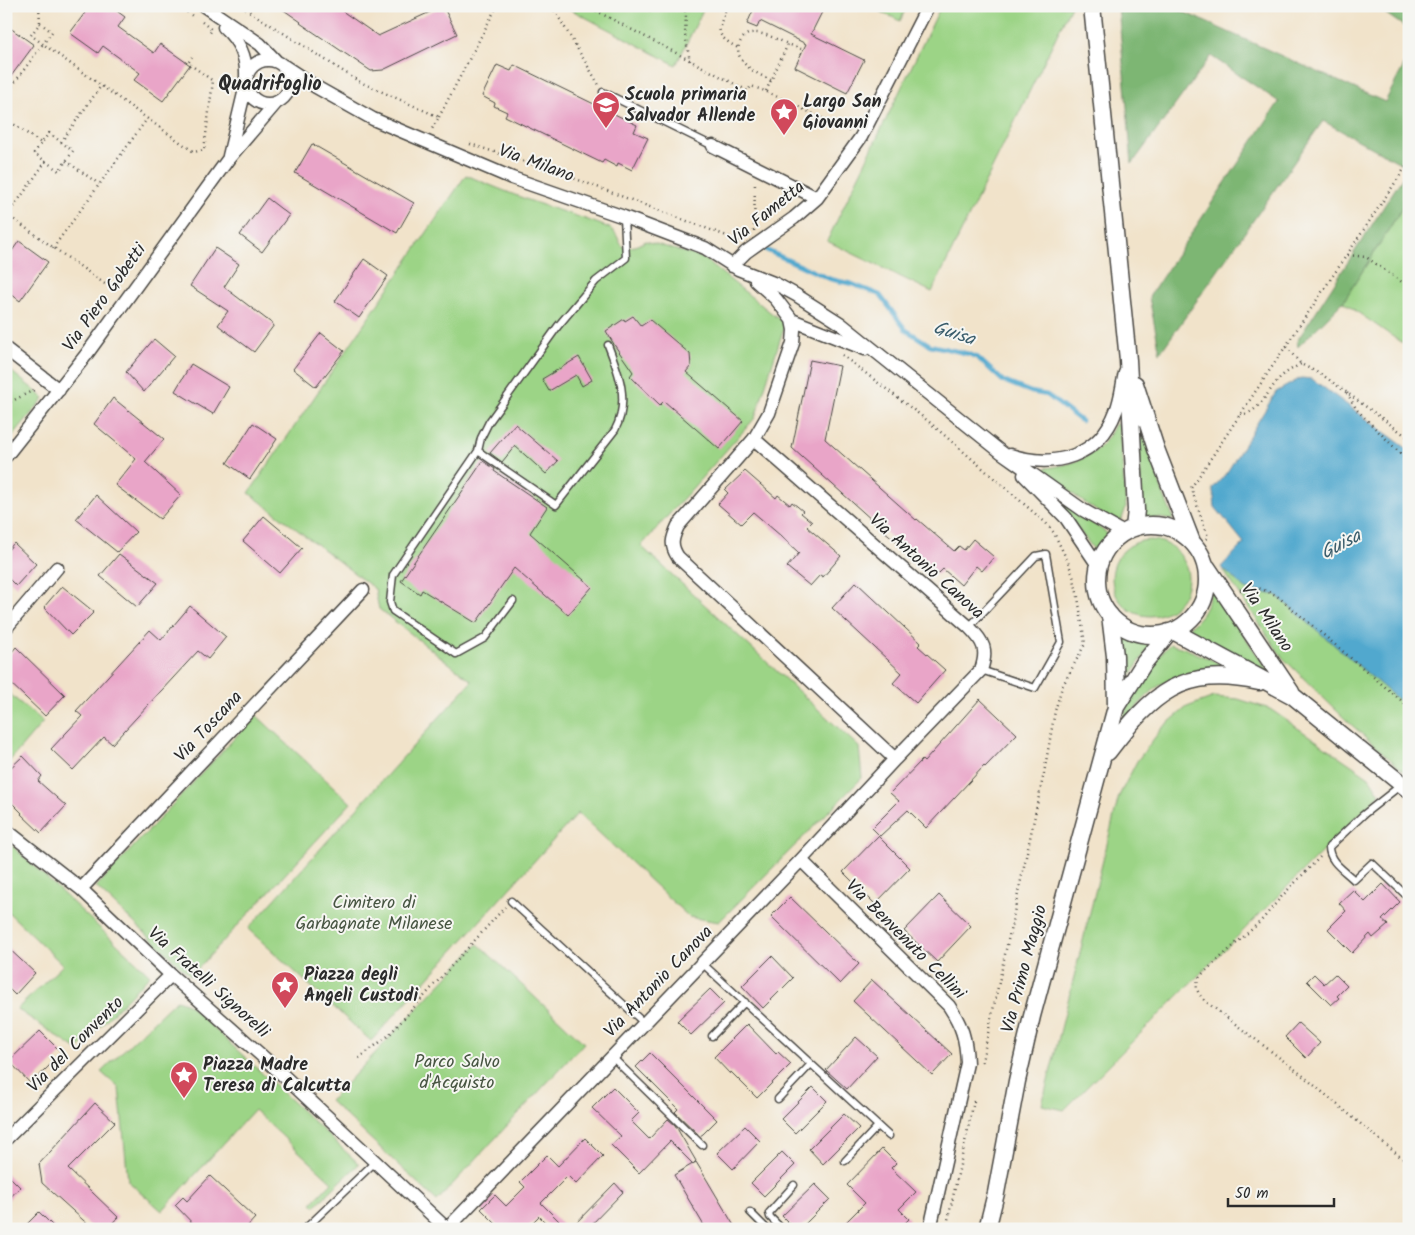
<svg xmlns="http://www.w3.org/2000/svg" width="1415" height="1235" viewBox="0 0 1415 1235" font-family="Kalam,sans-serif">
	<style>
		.green { fill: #9cd486; stroke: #648058 }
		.forest { fill: #7db673; stroke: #54704f }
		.water { fill: #51a8ce; stroke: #3e6a7c }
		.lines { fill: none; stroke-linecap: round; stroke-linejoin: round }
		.stream { stroke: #51a8ce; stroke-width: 4.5 }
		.building { fill: #e9a5c8 }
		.service-casing { stroke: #494743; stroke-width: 9 }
		.minor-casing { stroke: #494743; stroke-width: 15 }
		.tertiary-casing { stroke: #494743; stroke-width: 19 }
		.path { stroke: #494743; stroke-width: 2.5; stroke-dasharray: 1 4; stroke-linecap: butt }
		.service { stroke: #fff; stroke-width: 6 }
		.minor { stroke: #fff; stroke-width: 12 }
		.tertiary { stroke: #fff; stroke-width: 16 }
		.labels { text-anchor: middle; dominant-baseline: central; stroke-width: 4; stroke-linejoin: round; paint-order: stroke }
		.poi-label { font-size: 18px; font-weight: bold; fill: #2b2b2b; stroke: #f6f6f2; text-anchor: start }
		.street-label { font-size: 18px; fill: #2b2b2b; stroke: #f6f6f2 }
		.park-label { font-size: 18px; fill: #475542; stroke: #f6f6f2 }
		.water-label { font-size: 19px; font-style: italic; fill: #3a5d6c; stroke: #f6f6f2 }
		.quarter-label { font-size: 20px; font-weight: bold; fill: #2b2b2b; stroke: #f6f6f2 }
	</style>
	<rect width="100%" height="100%" fill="#f6f6f2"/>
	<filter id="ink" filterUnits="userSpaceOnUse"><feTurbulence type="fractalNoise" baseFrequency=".02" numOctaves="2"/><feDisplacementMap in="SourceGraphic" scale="10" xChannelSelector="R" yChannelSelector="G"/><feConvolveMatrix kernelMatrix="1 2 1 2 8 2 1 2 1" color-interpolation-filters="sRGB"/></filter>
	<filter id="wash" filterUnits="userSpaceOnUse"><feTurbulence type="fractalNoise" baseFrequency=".0096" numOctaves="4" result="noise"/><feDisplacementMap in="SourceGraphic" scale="20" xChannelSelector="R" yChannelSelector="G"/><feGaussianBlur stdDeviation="1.12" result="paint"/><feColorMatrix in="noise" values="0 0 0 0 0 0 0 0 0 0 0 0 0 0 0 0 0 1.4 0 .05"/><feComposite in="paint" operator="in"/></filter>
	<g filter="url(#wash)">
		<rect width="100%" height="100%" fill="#f1e3ca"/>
		<path class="green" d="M564,6H705L676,65Z
			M870,6H907L900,21Z
			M941,6H1071L932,292L827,241Z
			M466,175C487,184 509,193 531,201C556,210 582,217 607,227C626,234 611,259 646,241L703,258L785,324L755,418L641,546L859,747L862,778L719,922L689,917L578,813L371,1041L248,929L472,681L379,609L375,589L249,493Z
			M1409,197V348L1343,302Z
			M6,367L44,398L6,444Z
			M1115,424L1119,425L1126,507L1122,519L1117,521C1090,511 1067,488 1044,471L1046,468C1077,464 1102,455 1115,424Z
			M1139,424L1141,426L1164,496L1173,517L1172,520L1159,518H1142Z
			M1049,492L1108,534L1096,552Z
			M1112 578a38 38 0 1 1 76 0a38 38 0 1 1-76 0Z
			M1221,567L1246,589L1276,595L1409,709V776L1345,719L1282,657Z
			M1211,586L1268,671L1263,673L1226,649L1184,631C1201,619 1209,607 1211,586Z
			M1117,632L1134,639L1152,640V643L1124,685Z
			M1170,644L1184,648L1224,665L1223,668C1203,669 1172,675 1156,688C1144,698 1135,709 1126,720L1123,717C1132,691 1150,664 1170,644Z
			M6,691L43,722L6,765Z
			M1214,697L1238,699L1270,709L1369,777L1380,794L1064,1110L1042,1105L1119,796L1137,761L1162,728L1187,707Z
			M256,715L351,803L191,976L96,887Z
			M6,840L150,975L77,1050L17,1009L63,965L6,910Z
			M478,944L584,1043L437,1201L330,1101Z
			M177,1000L188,1004L359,1164L315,1206L312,1203L332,1182L254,1110L162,1211L128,1181L119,1088L101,1072L173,1003Z"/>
		<path class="forest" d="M1118,6H1170L1385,102L1409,56V197L1343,302L1298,347L1297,341L1408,169L1402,164L1323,121L1160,353L1149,297L1279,102L1211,56L1132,164Z
			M1375,6H1409V30Z"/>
		<path class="water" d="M1301,378L1312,379L1409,450V709L1276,595L1246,589L1221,567L1244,543L1215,507L1213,488L1226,474L1276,392Z"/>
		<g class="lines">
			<path class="stream" d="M766,250L830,279L852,284L880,295L906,330L930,345L969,354L978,358L1003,381L1031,392L1047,395L1081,421"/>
		</g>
		<g id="blocks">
			<path class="building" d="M90,6H110L125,17L118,27L154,53L160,44L190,65L163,101L134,80L140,73L103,46L98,53L70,33Z
				M278,6H335L378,36L443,6L457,34L383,70L371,71L300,23L301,22Z
				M755,6H825L811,34L864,60L847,93L795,67L806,44L760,21L757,28L747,24Z
				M6,25L34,45L6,83Z
				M497,65L511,71L514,65L637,125L634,132L648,138L632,170L618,163L617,167L604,160L602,163L505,116L507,112L494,106L495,103L482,96Z
				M312,144L414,203L397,233L295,173Z
				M267,198L289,215L262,252L240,235Z
				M19,241L48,262L20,301L6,290V247L12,251Z
				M215,248L239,264L224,287L274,325L254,352L218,325L228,311L190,286Z
				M364,259L388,276L359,318L335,301Z
				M633,316L641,326L650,320L690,354L691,366L686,372L743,421L719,449L664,401L660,405L630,376L633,372L615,346L606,331L624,319L625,321Z
				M321,333L344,351L316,387L293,369Z
				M154,339L174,356L144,392L126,372Z
				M579,357L592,380L582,386L576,375L549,391L542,379Z
				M810,360L840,366L825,439L916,520L917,519L954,551L959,546L964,550L973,539L994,557L982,571L976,566L961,585L943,569L937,575L883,530L792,448Z
				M191,364L229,387L213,414L175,391Z
				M113,398L164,439L145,462L181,495L160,519L115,485L136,459L94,424Z
				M253,423L277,439L250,479L227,463Z
				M515,424L558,461L546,474L515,446L502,462L490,453Z
				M483,461L495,469L494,471L547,507L530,533L592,587L568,615L514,568L476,623L422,590L420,594L401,581Z
				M745,471L776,498L778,495L790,505L792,502L803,511L801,513L812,522L807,527L841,556L823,577L820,575L810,586L787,567L799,553L781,536L753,512L741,524L718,504L728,493L725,490Z
				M96,495L136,532L117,552L76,519Z
				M264,516L302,548L280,573L243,541Z
				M14,543L36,564L16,586L6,576V552Z
				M119,554L158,583L137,607L100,576Z
				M856,582L921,643L918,646L945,670L916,703L893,683L902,673L832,608Z
				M62,586L94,612L71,635L44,607Z
				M190,606L226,637L208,659L198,651L112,744L104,737L73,770L51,749L82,716L76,711L150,630L161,640Z
				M16,647L65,695L45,716L6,679V659Z
				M980,699L1017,734L985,767L984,766L926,828L908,810L880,836L872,828L899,801L890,793L922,760L924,762Z
				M23,756L42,776L38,781L66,806L41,833L21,814L22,813L6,797V772Z
				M878,836L910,868L875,904L843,872Z
				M1383,884L1400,902L1382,920L1388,925L1373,938L1370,934L1352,953L1328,929L1346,911L1339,903L1353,890L1365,902Z
				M939,895L971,926L937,962L904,931Z
				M790,897L859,964L840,984L771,916Z
				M6,946L35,973L15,995L6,986Z
				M772,956L793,978L763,1008L742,986Z
				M1314,974L1324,984L1335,974L1347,986L1337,996L1339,998L1331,1005L1307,981Z
				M872,980L952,1054L932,1075L853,1001Z
				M710,989L724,1003L691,1035L677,1021Z
				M1298,1023L1320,1043L1306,1058L1285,1037Z
				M747,1024L776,1054L778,1052L791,1064L757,1098L731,1072L730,1074L714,1057Z
				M40,1031L62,1053L31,1084L9,1061Z
				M856,1037L877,1056L847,1089L826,1070Z
				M650,1053L717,1120L703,1134L700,1136L675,1112L678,1109L636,1067Z
				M613,1087L639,1113L631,1121L649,1139L668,1119L675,1125L696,1161L693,1164L670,1141L639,1173L611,1145L621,1136L592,1108Z
				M813,1087L827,1101L795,1133L781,1119Z
				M95,1103L115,1122L68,1169L118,1217L107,1229H93L42,1183L39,1164Z
				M844,1114L859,1128L823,1164L809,1149Z
				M745,1126L760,1141L733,1169L717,1153Z
				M585,1138L603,1156L576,1184L568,1176L541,1203L567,1229H552L539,1216L526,1229H501L481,1209L495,1195L506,1206L525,1187L520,1182L547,1155L558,1166Z
				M882,1149L896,1163L891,1168L916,1192L899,1209L909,1219L899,1229H839L865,1203L847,1185Z
				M782,1152L795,1165L764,1196L751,1183Z
				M696,1162L704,1175L736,1229H706L674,1175Z
				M6,1173L20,1187L6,1202Z
				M210,1176L255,1218L245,1229H198L175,1205L183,1197L187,1201Z
				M615,1183L623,1192L587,1229H570Z
				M815,1184L830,1199L800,1229H795L782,1216Z
				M39,1212L56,1229H22Z"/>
		</g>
	</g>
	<g filter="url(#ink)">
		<use href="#blocks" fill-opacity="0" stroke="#494743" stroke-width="1"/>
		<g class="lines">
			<g class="service-casing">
				<path id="service" d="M603,92L713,146
					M478,451L556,505L615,430C630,401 619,373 608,345
					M513,601L485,638L456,654L393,611L390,602L393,575L478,451L481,438L489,422L558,326L596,281L626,258L624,217
					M969,627L1036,556L1046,554L1061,642L1035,688L981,670
					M1401,785L1363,815L1329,847C1329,862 1344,870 1354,880L1372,863L1409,898
					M511,901L644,1023
					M702,963L889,1136
					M712,1036L745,1002
					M612,1057L702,1145
					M778,1099L811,1064
					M845,1161L878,1126
					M750,1212L767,1229
					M305,1229L375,1162
					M782,1229L770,1217L769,1213L794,1185"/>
			</g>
			<g class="minor-casing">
				<path id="minor" d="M204,6L260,44L276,61
					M224,27C239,41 247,56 246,77
					M246 82a22 22 0 1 1 44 0a22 22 0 1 1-44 0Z
					M284,66L316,87L373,119L512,178L624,217L705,248L738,269L776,284L796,295L840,323L1001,452L1083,510L1124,533
					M713,146L817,198
					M229,156L246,85
					M732,266L746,252L794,218L817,198L861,137L928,6
					M756,281L776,299L792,320L865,349
					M6,349L59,390
					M754,439L969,627C984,642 988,650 981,670L895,759
					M1010,455C1054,469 1099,457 1116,411C1121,399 1122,385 1125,373
					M6,456L86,355L229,158L276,103
					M1024,475L1066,518L1099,567
					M6,628L57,568
					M6,830L81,889L171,975L271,1064L447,1229
					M801,860L949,1006C962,1026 966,1038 967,1063L930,1229
					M81,889L363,590
					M6,1139L171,975
					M447,1229L801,860L895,759L678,557C670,545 672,539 678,526L754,439L769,413L793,343L794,330L792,320"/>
			</g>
			<g class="tertiary-casing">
				<path id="tertiary" d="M1092,6L1128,360L1136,510L1134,528
					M1135,384L1156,449L1192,542
					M1097 580a55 55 0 1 1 110 0a55 55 0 1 1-110 0Z
					M1207,567L1291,692
					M1173,631L1293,696L1409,790
					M1116,707L1144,663L1169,632
					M1108,752C1152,694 1182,665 1259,682
					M987,1229L996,1193L1017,1081L1032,1016L1116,707L1115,656L1110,615"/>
			</g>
			<path class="path" d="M39,6L40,23
				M179,6L195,18
				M241,6L360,82L439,117L432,129
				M552,6L599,85
				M587,6L748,91L751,86L765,91L849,131
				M630,6C646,12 666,11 682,6
				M684,6L686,15L685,35L690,61
				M727,6C718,31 713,34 738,48
				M202,22L212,30L209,34
				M40,23L52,32L43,44L31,35Z
				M771,80C756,74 728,59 742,39C745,35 750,32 755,33C766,33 778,40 788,44
				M766,91L788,44L801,49
				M6,94L43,44L194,152L204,150L213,81L188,63L192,57
				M439,117L497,6
				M6,119L41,143
				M49,133L73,151L59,171L34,153Z
				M61,142L101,86
				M470,144L568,176L740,241
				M66,161L99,184
				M6,214L105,284
				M8,215L46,161
				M754,231L755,182
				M53,248L147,119
				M1348,255L1366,257L1409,287
				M1286,347L1301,364L1324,376L1409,438
				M842,355L928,421L1046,523L1054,533L1068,562L1074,579L1078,597L1085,644L1062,687L1055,711L1044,773L981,1066
				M1347,393L1357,410L1409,462
				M6,404L36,389
				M1240,414C1257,416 1268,391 1278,380C1284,373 1292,369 1301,364
				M1206,539L1208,537L1191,488L1409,162
				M1240,590L1256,587L1276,595L1409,707
				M1320,857L1282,896L1261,921L1200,976C1194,988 1197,992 1205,1001L1297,1071L1409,1164
				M359,1058L388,1036L505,907
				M946,1229L974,1101"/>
			<use href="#service" class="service"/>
			<use href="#minor" class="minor"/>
			<use href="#tertiary" class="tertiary"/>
		</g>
	</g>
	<defs>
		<g id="school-pin" transform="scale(1.4375)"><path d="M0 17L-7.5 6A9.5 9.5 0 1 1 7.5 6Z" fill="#d1495b" stroke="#f6f6f2"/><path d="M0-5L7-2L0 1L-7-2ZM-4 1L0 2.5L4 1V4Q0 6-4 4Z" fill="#fff"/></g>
		<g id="sight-pin" transform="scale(1.4375)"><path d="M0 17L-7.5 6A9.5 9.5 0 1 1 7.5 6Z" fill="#d1495b" stroke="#f6f6f2"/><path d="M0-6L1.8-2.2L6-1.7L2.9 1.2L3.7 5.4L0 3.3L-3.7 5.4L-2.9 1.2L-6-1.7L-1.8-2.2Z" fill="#fff"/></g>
	</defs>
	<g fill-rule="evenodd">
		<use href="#school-pin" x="606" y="105"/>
		<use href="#sight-pin" x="784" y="112"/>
		<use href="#sight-pin" x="285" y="985"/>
		<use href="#sight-pin" x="184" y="1075"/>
	</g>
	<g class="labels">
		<g class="poi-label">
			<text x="625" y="95">Scuola primaria<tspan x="625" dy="21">Salvador Allende</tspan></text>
			<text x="803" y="102">Largo San<tspan x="803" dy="21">Giovanni</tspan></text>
			<text x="304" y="975">Piazza degli<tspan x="304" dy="21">Angeli Custodi</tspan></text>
			<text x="203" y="1065">Piazza Madre<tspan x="203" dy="21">Teresa di Calcutta</tspan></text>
		</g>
		<g class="street-label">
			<text transform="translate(536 164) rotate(20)">Via Milano</text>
			<text transform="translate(767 214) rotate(-39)">Via Fametta</text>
			<text transform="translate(105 298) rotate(-54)">Via Piero Gobetti</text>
			<text transform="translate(926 567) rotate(42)">Via Antonio Canova</text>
			<text transform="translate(1266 618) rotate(56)">Via Milano</text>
			<text transform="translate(209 727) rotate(-47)">Via Toscana</text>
			<text transform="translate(905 940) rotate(45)">Via Benvenuto Cellini</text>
			<text transform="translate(1025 969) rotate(-75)">Via Primo Maggio</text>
			<text transform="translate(659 982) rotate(-46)">Via Antonio Canova</text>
			<text transform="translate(208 983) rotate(42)">Via Fratelli Signorelli</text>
			<text transform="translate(76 1045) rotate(-45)">Via del Convento</text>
		</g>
		<g class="park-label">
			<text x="374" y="903">Cimitero di<tspan x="374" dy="21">Garbagnate Milanese</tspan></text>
			<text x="457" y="1062">Parco Salvo<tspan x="457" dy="21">d'Acquisto</tspan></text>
		</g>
		<g class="water-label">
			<text transform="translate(954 334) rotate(18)">Guisa</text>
			<text transform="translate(1341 545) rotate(-28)">Guisa</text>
		</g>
		<g class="quarter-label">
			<text x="270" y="85">Quadrifoglio</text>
		</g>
	</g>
	<rect width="1415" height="1235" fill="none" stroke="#f6f6f2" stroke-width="25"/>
	<path d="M1228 1198v8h106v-8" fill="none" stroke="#2b2b2b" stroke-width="2.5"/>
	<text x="1235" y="1198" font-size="15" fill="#2b2b2b" stroke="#f6f6f2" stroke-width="4" paint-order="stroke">50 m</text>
</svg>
